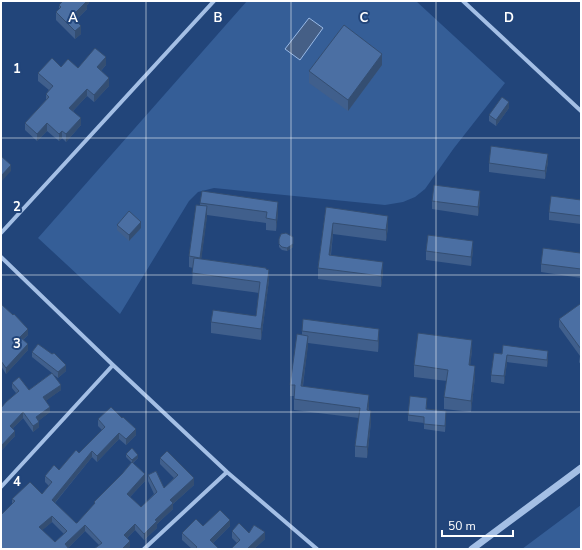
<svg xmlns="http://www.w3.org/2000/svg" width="582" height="550" viewBox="0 0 582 550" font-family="'Nunito Sans',sans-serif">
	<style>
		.green { fill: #355e97 }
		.water { fill: #455f86; stroke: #98b9e6 }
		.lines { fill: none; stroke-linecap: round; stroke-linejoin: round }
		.minor { stroke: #a4bfe5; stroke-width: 4 }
		.tertiary { stroke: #a4bfe5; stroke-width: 7 }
		.wall { fill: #405f8c; fill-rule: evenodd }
		.shaded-wall { fill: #344e72 }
		.building { fill: #4b6fa3; stroke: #344e72; fill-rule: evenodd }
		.grid { fill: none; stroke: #fff; stroke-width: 1; stroke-opacity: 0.55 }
		.grid-label { font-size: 13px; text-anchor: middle; font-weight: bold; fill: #fff; stroke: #22457a; stroke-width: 4; stroke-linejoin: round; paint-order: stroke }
	</style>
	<rect width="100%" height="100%" fill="#22457a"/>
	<path class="green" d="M247,1H416L505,83L454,148L425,189L415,197L403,202L385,205L214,188L198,192L189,201L120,314L38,238Z
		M581,505V549H522Z"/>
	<path class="water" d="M309,18L323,28L300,60L285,49Z"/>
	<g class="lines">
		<path class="minor" d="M463,1L581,111
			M1,233L214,1
			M1,257L113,365L227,472L317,549
			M1,487L113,365
			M144,549L227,472"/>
		<path class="tertiary" d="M472,549L581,468"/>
	</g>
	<path class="wall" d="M89,1V3L87,5V9L76,20L81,34L75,39L56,20V12L59,9V5Z
		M106,65L101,71L109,86L94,102L87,96L73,111L81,125L66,142L62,138L59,141L47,131L37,141L25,130V123L46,100V94L49,90L38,81V73L61,67L78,68Z
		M382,65L348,111L309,83V71Z
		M509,108L496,126L489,121V115Z
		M548,162L545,179L489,172V163Z
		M480,200L478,216L432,209V201Z
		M581,200V224L549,220V212Z
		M200,203L278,213L276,231L266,230V223L207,215L201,259L266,270L269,280L261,340L211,333V322L256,316L259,293L192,284L193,268L189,267V256L200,205Z
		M326,207L388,227L386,241L333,234L331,255L383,273L381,287L318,279V268Z
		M117,225L141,228L129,241L117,230Z
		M279,239L293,247L287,251L282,250L279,247Z
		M581,243V278L541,272V264L580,253Z
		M473,250L471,266L426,260V251Z
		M1,304L28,335L23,340L28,350L6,374L1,366Z
		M581,306V365L579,362L580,356L559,327V319Z
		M302,331L379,340L378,352L308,343L303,386L369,406V410L371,422L367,458L355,457V446L359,418L294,410V396H290V385L302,335Z
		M472,351L470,365L475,377L471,412L444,409V397L447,381L414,377V365Z
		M32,352L66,371L58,378L54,375L61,390L45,401L50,412L38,421L39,427L33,432L23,418L13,428L15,436L1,451L16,393L12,388V383L29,390L52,373L32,357Z
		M494,353L548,358L547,367L507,362L504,384L491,382V375Z
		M427,404L426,409L446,417L445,432L424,429V423L408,421V415Z
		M98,419L136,435L126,445L119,439L97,462L92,457L55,503L76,523H77L94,505V502L122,474L132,463L126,457V454L138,458L133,463L145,481L130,497L141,507L154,494L148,481V475L164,488L174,478L160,464V458L194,485L173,504V509L157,524V528L144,540L135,530L127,538L130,547L99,545L85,531L68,548L1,549L12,504V499L42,494L49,486L45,482V476L59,470L79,453L102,430L98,426ZM52,522L64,534L55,542L42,530Z
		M203,526H230L213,543L219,549H192L182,540V533Z
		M232,531L249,533L265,539L254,549H231L237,543L232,538Z"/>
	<path class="shaded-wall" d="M85,1H89V3L87,5V9L72,24V16Z
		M81,26V34L75,39V31Z
		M382,54V65L348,111V100Z
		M106,57V65L97,75V67Z
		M109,78V86L94,102V95Z
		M87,89V96L69,115V108Z
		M509,102V108L496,126V120Z
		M81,118V125L66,142V134Z
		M47,123V131L37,141V134Z
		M62,131V138L59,141V134Z
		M548,154V162L545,179V171Z
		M11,165V171L1,182V176Z
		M480,191V200L478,216V207Z
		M278,202V213L276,231V220Z
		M207,206V218L200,269V258Z
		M388,216V227L386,241V230Z
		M141,222V228L129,241V235Z
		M333,223V234L329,266V255Z
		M473,241V250L471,266V257Z
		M293,244V247L287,251V248Z
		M383,262V273L381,287V276Z
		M269,270V280L261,340V329Z
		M28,329V335L20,342V337Z
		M379,329V340L378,352V341Z
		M308,336V347L301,397V386Z
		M472,340V351L469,376V365Z
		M28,344V350L6,374V368Z
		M548,351V358L547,367V360Z
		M507,355V362L504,384V376Z
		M66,365V371L58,378V372Z
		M475,366V377L471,412V401Z
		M61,385V390L43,403V397Z
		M369,395V406L367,421V410Z
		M50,407V412L36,423V417Z
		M371,411V422L367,458V447Z
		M446,411V417L445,432V426Z
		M23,412V418L10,431V426Z
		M39,422V427L33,432V426Z
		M136,429V435L126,445V439Z
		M15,431V436L1,451V446Z
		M119,433V439L97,462V456Z
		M92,451V457L52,506V500Z
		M138,455V458L132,463V460Z
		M145,474V481L127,500V494Z
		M194,478V485L173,504V509L157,524V528L144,540V534L170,500Z
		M52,516V522L39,533V527Z
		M230,520V526L210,546V540Z
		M135,524V530L124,541V535Z
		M85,525V531L67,549L65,544Z
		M265,532V539L254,549H247Z
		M130,541V547L128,549H122Z"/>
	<path class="building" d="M63,1H87L72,16L81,26L75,31L56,12L61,7L59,5Z
		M344,25L382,54L348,100L309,71Z
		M95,48L106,57L97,67L109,78L94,95L87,89L69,108L81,118L66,134L62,131L59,134L47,123L37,134L25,123L49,97L46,94L53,86L38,73L52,58L61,67L68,59L78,68Z
		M502,97L509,102L496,120L489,115Z
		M491,146L548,154L545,171L489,163Z
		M1,156L11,165L1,176Z
		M434,185L480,191L478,207L432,201Z
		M202,191L278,202L276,220L266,218L267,212L200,203Z
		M551,196L581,200V216L549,212Z
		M196,205L207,206L200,258L189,256Z
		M326,207L388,216L386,230L333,223L329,255L383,262L381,276L318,268Z
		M129,211L141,222L129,235L117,225Z
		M286,233L293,237V244L287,248L282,247L279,244V239L281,234Z
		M428,235L473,241L471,257L426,251Z
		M581,243V269L541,264L543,248L580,253Z
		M194,258L266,268V269L269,270L261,329L211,322L213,310L256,316L260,282L192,273Z
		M1,304L13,315L14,314L28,329L20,337L28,344L6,368L1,361Z
		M580,304L581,306V349L559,319Z
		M303,319L379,329L378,341L302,331Z
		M418,333L472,340L469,365L475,366L471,401L444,397L448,370L414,365Z
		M297,334L308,336L301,386L369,395L367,410L371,411L367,447L355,446L360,408L294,399L295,385H290Z
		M38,344L52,354L54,353L66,365L58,372L32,352Z
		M503,345L548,351L547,360L507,355L504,376L491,375L494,353L502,354Z
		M52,373L61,385L43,397L50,407L36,417L39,422L33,426L23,412L10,426L15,431L1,446V408L6,402L19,391L12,383L19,377L29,390Z
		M410,396L427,398L426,409L446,411L445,426L424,424V417L408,415Z
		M111,407L122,418L123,417L136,429L126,439L119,433L97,456L92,451L52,500L76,523H77L95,503L94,502L122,474L132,462L145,474L127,494L141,507L157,492L148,475L156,471L164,488L178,475L160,458L167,451L194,478L170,500L173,503L155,520L157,521L144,534L135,524L124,535L130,541L122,549H94L102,543L85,525L65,544L69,549H1V515L15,501L12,499L30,482L42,494L52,482L45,476L54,465L59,470L76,450L79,453L105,427L98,419ZM52,516L67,531L55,542L39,527Z
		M132,448L138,455L132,460L126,454Z
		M220,510L230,520L210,540L219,549H196V548L197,547L182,533L196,519L203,526Z
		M239,523L249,533L254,525L265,532L247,549H231L240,540L232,531Z"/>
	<path class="grid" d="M146,1V549M291,1V549M436,1V549M1,138H581M1,275H581M1,412H581"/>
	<g class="grid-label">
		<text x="73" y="22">A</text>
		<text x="218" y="22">B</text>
		<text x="364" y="22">C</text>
		<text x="509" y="22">D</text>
		<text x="17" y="73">1</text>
		<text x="17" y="211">2</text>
		<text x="17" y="348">3</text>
		<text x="17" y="486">4</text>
	</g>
	<rect width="582" height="550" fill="none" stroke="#ffffff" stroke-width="4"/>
	<path d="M442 530v6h71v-6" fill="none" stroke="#ffffff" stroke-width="2"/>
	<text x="448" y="530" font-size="12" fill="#ffffff" stroke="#22457a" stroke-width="3" paint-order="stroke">50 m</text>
</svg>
